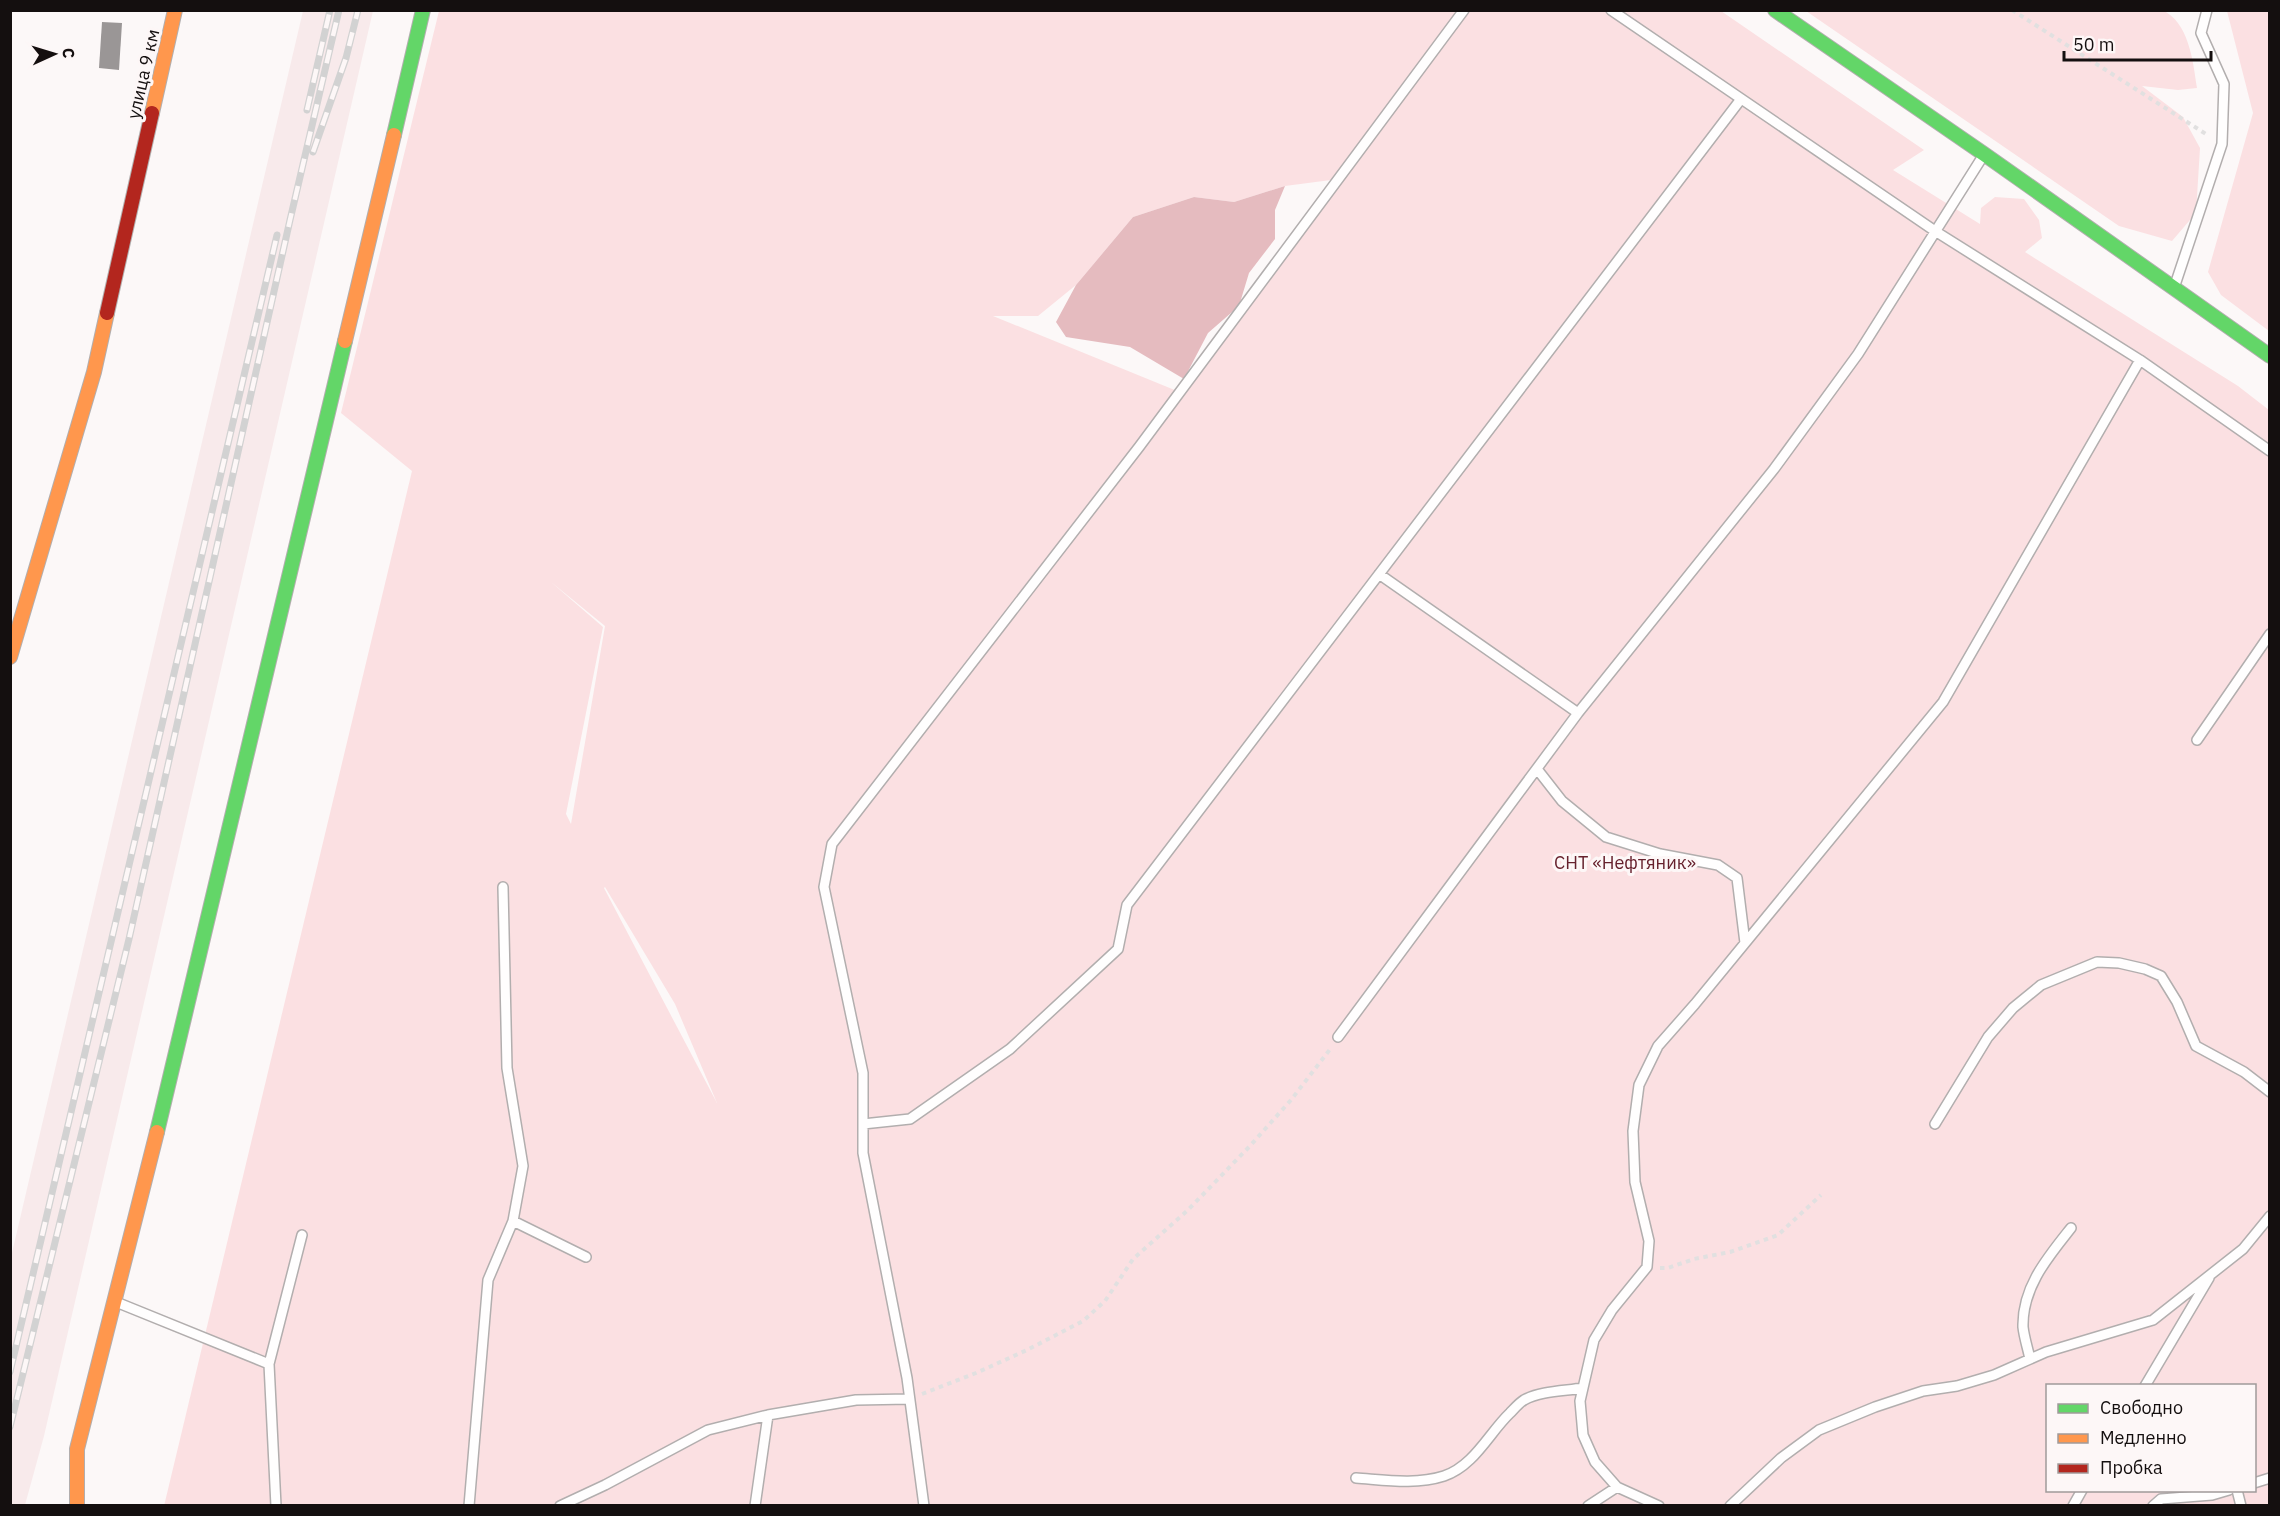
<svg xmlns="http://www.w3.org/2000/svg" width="2280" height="1516" viewBox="0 0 2280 1516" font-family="'IBM Plex Sans',sans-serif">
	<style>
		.built { fill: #f8eaeb }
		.green { fill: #fbe0e2; fill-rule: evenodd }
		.water { fill: #e5bbbf }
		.building { fill: #9a9696 }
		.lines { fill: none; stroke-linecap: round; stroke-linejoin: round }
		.lane-casing { stroke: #b2aeae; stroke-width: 12 }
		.fast-casing { stroke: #b2aeae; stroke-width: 16 }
		.slow-casing { stroke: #b2aeae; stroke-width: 16 }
		.jam-casing { stroke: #b2aeae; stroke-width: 16 }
		.path { stroke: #e1e0e0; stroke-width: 4; stroke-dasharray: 4.5 4.5; stroke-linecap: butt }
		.lane { stroke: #fffefe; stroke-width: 9 }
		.fast { stroke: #63d668; stroke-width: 14 }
		.slow { stroke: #ff974d; stroke-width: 14 }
		.jam { stroke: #b3261e; stroke-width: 14 }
		.rail-casing { stroke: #d2d2d2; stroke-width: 7 }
		.rail { stroke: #fdf7f7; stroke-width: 4.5; stroke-dasharray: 14; stroke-linecap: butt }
		.labels { text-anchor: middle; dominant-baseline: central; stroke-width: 6; stroke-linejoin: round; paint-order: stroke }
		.street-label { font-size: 18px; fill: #140f0f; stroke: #fdf7f7 }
		.park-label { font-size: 18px; fill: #66212d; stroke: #fdf7f7 }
	</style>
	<rect width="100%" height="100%" fill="#fcf8f8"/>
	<path class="built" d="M303,11H373L44,1436L25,1505H11V1257Z"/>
	<path class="green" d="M1449,10L1721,11L1924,150L1893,170L1980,224L1981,208L1995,197L2024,199L2039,220L2042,238L2025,252L2238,386L2269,410V1505L164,1506L412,471L341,413L439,11ZM1331,180L1182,393L993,316H1038L1076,285L1133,217L1194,197L1234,202L1285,186ZM551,582L605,626L571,824L566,814L603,627ZM605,887L675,1004L717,1103L604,888ZM2048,1386H2254V1490H2048Z
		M2162,10C2189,22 2193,61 2197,88L2178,90L2142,86L2183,117L2200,148L2196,213L2172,241L2119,226L1806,11Z
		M2227,11H2269V331L2221,295L2208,272L2253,113Z"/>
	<path class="water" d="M1285,186L1275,210V239L1249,273L1239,306L1208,333L1184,379L1130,347L1066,337L1056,322L1076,285L1133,217L1194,197L1234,202Z"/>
	<path class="building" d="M102,22L122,23L119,70L99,68Z"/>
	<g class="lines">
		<g class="lane-casing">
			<path id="lane" d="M1611,10L1935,231L2140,360L2270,451
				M2175,285L2222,144L2224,84L2201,33L2207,10
				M1379,574L1578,713
				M2197,740L2270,634
				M1537,769L1562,801L1606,837L1660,854L1718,865L1737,878L1745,943
				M1338,1037L1578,713L1774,469L1858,354L1983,156
				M863,1124L910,1119L1010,1049L1118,949L1127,905L1741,99
				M1935,1124L1988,1037L2013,1008L2041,985L2097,962L2119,963L2145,969L2161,976L2177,1002L2196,1046L2244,1072L2270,1092
				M513,1221L586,1257
				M116,1302L269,1364
				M2030,1359C2028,1349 2024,1337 2023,1327C2022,1287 2048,1257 2071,1228
				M2145,1386L2209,1278
				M1356,1478C1385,1480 1416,1485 1444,1476C1474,1466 1489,1433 1510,1413C1514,1409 1519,1403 1524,1400C1540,1391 1564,1391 1583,1388
				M2254,1483L2270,1478
				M2237,1490L2241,1506
				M276,1506L269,1364L302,1235
				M469,1506L488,1280L513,1221L523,1166L507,1068L503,887
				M560,1506L605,1485L708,1430L768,1415L856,1400L909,1399
				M755,1506L768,1415
				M924,1506L907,1378L863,1153V1073L824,887L832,844L1139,447L1464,10
				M1588,1506L1617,1487
				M1659,1506L1617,1487L1595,1462L1583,1435L1580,1401L1594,1340L1612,1310L1647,1267L1649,1241L1635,1182L1633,1131L1639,1085L1658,1046L1695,1004L1943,702L2140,360
				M1730,1506L1781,1458L1819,1430L1875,1407L1923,1391L1957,1386L1994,1375L2046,1352L2153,1320L2243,1249L2270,1216
				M2073,1506L2082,1490
				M2153,1506L2161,1499L2212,1495L2229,1490"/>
		</g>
		<g class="fast-casing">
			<path id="fast" d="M1775,10L1984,154L2270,356
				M394,135L423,10
				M157,1132L345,341"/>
		</g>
		<g class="slow-casing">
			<path id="slow" d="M152,113L175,10
				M345,341L394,135
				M10,657L94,372L107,313
				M77,1506V1449L157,1132"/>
		</g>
		<g class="jam-casing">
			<path id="jam" d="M107,313L152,113"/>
		</g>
		<path class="path" d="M2012,10L2209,136
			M1660,1268H1668L1694,1259L1730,1252L1778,1235L1821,1195
			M922,1394L976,1373L1027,1350L1083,1321L1105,1301L1133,1259L1187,1211L1249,1147L1291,1100L1331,1048"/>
		<use href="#lane" class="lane"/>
		<use href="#fast" class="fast"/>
		<use href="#slow" class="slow"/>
		<use href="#jam" class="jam"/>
		<g class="rail-casing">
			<path id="rail" d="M307,110L330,10
				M313,152L346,58L358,10
				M10,1372L277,235
				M10,1427L129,939L290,220L339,10"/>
		</g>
		<use href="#rail" class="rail"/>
	</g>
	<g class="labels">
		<g class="street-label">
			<text transform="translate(143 74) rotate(-77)">улица 9 км</text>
		</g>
		<g class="park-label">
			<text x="1625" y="862">СНТ «Нефтяник»</text>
		</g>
	</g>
	<rect width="2280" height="1516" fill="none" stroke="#140f0f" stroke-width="24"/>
	<rect x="2046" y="1384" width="210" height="108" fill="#fdf7f7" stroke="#a09a9a" stroke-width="1.5"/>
	<rect x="2058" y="1404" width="30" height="9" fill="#63d668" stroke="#a09a9a" stroke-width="1.5"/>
	<text x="2100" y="1414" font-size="18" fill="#140f0f">Свободно</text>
	<rect x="2058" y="1434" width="30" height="9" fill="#ff974d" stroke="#a09a9a" stroke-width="1.5"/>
	<text x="2100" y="1444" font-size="18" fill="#140f0f">Медленно</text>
	<rect x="2058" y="1464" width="30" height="9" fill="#b3261e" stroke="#a09a9a" stroke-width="1.5"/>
	<text x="2100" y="1474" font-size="18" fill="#140f0f">Пробка</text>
	<g transform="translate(54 54) rotate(86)" stroke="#fdf7f7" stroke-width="4.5" paint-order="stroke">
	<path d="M0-4.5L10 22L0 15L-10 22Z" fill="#140f0f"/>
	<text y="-9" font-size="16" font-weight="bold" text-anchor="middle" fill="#140f0f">С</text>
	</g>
	<path d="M2064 51v9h147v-9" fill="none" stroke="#140f0f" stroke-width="3"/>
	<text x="2073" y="51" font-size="18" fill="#140f0f" stroke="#fdf7f7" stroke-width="4.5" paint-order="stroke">50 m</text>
</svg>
